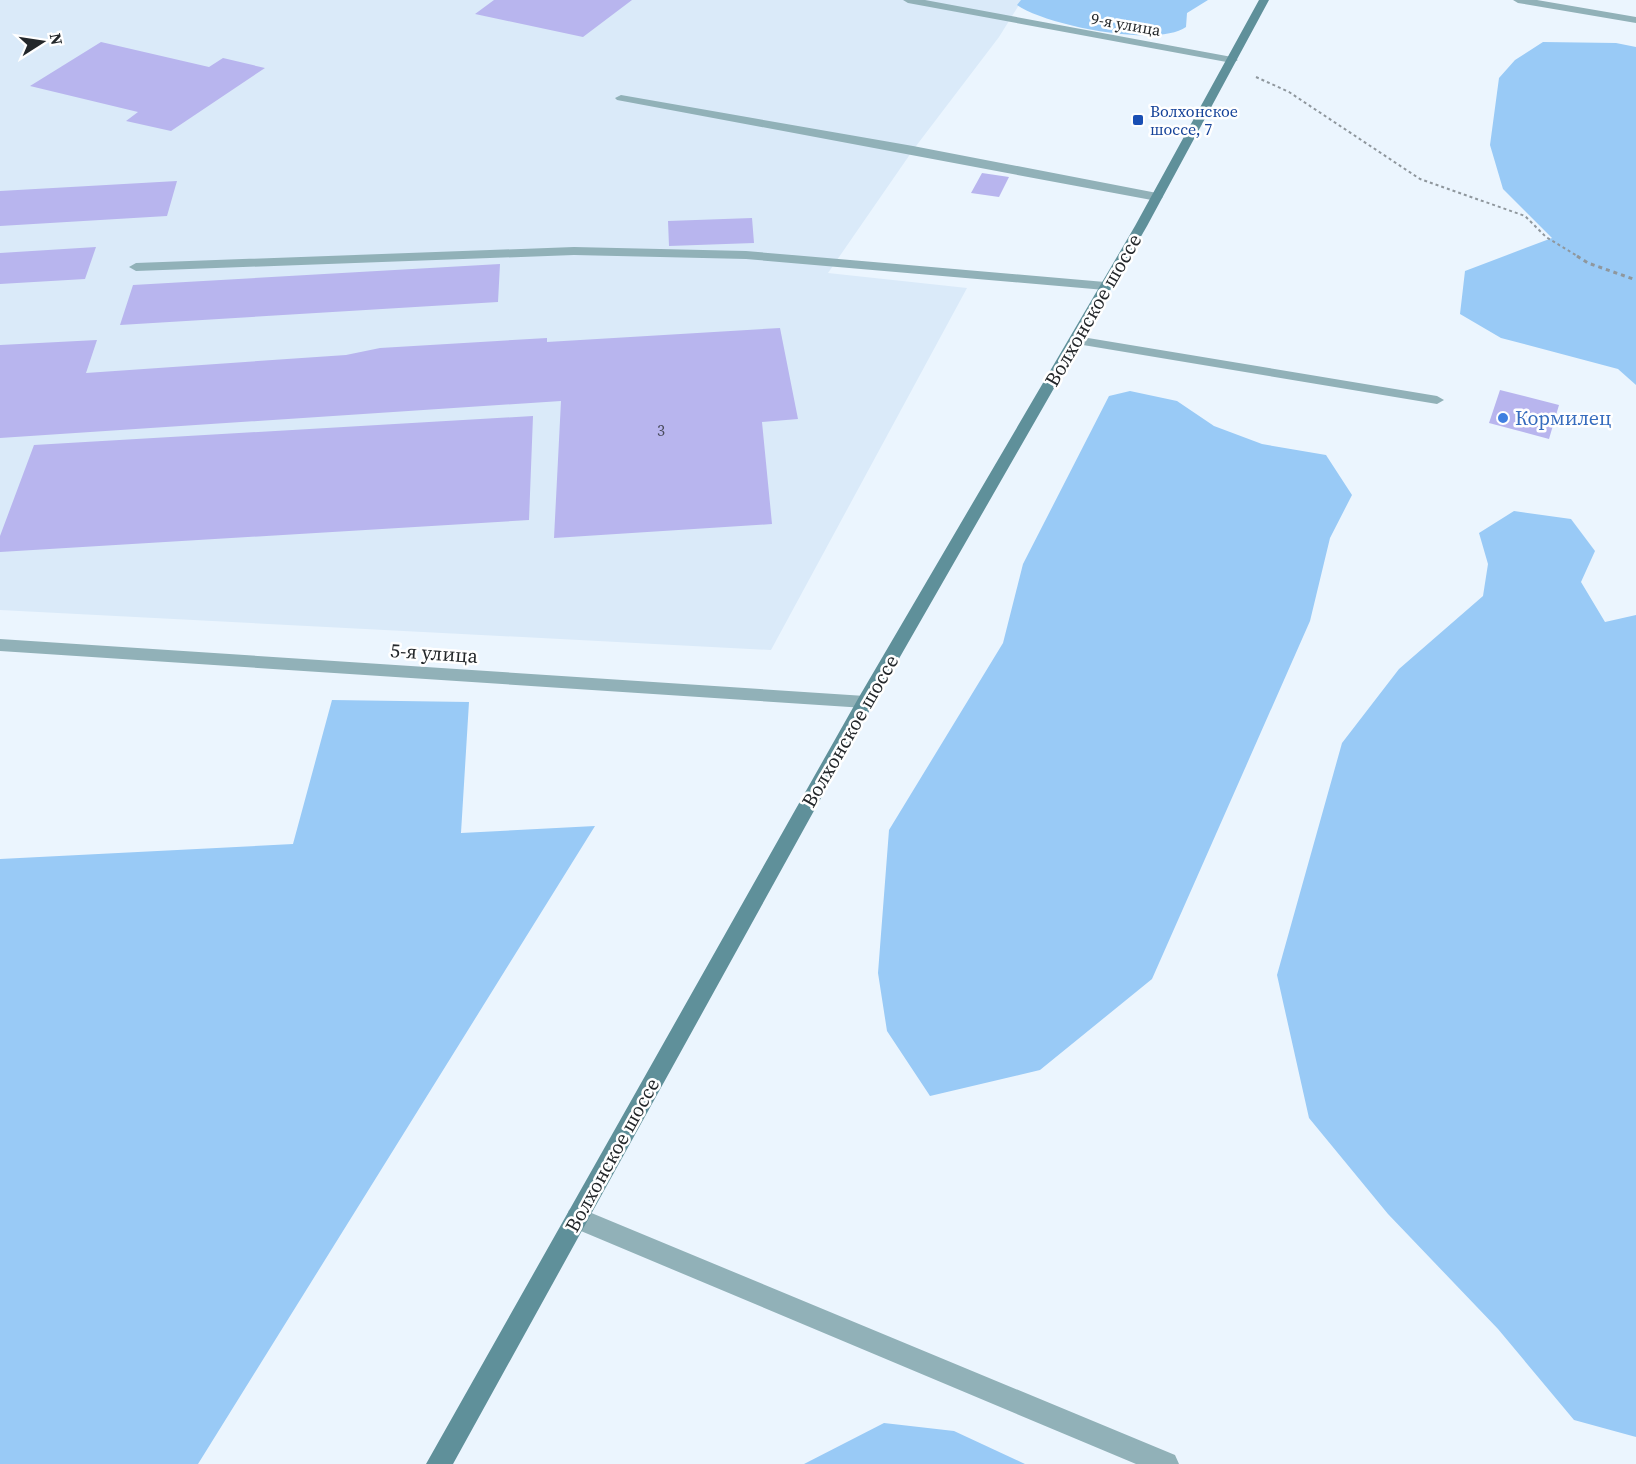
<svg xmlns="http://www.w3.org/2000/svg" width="1636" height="1464" viewBox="0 0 1636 1464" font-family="'Source Serif 4',serif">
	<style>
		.built { fill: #daeaf9 }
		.forest { fill: #99caf6 }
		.building { fill: #b8b5ee }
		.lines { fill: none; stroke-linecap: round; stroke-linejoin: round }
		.path-far1 { stroke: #8f979d; stroke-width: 2; stroke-dasharray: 3 3; stroke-linecap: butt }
		.path { stroke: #8f979d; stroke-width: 3; stroke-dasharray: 4 4; stroke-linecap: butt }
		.lane { fill: #91b1b8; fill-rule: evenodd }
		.street { fill: #91b1b8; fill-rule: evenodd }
		.secondary { fill: #5f909a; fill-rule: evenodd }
		.transit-dot { fill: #1a4fb4; stroke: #fff; stroke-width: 2 }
		.shop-dot { fill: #3f7fe0; stroke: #fff; stroke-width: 2 }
		.labels { text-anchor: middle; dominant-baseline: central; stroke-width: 5; stroke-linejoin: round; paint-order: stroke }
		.far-street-label { font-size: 16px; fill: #23272a; stroke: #fff }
		.far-transit-label { font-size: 16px; fill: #164399; stroke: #fff; text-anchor: start }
		.number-label { font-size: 16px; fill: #484a5b }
		.street-label { font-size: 20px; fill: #23272a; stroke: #fff }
		.shop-label { font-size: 20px; fill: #366cbe; stroke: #fff; text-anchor: start }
	</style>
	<rect width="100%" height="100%" fill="#ebf5fe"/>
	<path class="built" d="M0,0H1022L999,37L913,150L828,273L967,288L771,650L0,610Z"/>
	<path class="forest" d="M1021,0H1208L1187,13L1186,27C1157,48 1045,25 1017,5Z
		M1543,42L1616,43L1636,47V385L1618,369L1501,338L1460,314L1465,271L1552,238L1503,189L1490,145L1499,78L1515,60Z
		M1130,391L1177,401L1214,426L1262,444L1326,455L1352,495L1330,538L1310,621L1152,979L1040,1070L930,1096L887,1031L878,973L889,830L1003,643L1023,564L1109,396Z
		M1514,511L1571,519L1595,551L1581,582L1605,622L1636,615V1437L1574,1420L1498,1329L1388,1214L1309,1118L1277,975L1342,743L1399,669L1483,596L1488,564L1479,533Z
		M332,700L469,702L461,833L595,826L198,1464H0V859L293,844Z
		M884,1423L954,1431L1025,1464H804Z"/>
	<path class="building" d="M494,0H632L583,37L475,14Z
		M101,42L209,67L223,58L265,68L171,131L126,121L138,112L30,86Z
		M982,173L1009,177L999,197L971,193Z
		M177,181L167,216L0,226V191Z
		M752,218L754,243L669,246L668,221Z
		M96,247L85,279L0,284V253Z
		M500,264L498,302L120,325L133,285Z
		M780,328L798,419L762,422L772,524L554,538L561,401L0,438V345L97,340L86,373L346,355L380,348L547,338V342Z
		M1500,390L1559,405L1549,439L1489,423Z
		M533,416L529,520L0,552V536L34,445Z"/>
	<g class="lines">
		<path class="path-far1" d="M1256,77L1289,92L1420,179L1525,216L1546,237L1579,257"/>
		<path class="path" d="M1577,256L1588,263L1636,280"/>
		<path class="lane" d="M621,95L913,146L1157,193L1163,197L1157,201L617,100L615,98Z
			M574,247L746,251L1105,282L1112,286L1105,290L746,259L574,255L136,271L129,267L136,263Z
			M1076,336L1437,396L1444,400L1437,404L1071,343L1069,340Z"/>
		<path class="street" d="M903,0H925L1232,57L1238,60L1232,63L908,3Z
			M1513,0H1537L1636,17V23L1518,3Z
			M0,639L865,696L871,697L874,702L871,707L865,708L0,651Z
			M577,1207L1175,1455L1179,1464H1136L569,1226L566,1218L569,1210Z"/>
		<path class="secondary" d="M1259,0H1269L1147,226L873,704L453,1464H426L859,697L1135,226Z"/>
	</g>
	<rect class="transit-dot" x="1132" y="114" width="12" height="12" rx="3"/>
	<circle class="shop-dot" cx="1503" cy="418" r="6"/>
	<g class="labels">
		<g class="far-street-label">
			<text transform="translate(1126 24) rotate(10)">9-я улица</text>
		</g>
		<g class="far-transit-label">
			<text x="1150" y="111">Волхонское<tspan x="1150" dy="18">шоссе, 7</tspan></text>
		</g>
		<g class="number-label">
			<text x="661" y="430">3</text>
		</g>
		<g class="street-label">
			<text transform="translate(1093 310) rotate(-60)">Волхонское шоссе</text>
			<text transform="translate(434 653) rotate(4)">5-я улица</text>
			<text transform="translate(850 731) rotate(-60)">Волхонское шоссе</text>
			<text transform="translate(612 1155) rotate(-61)">Волхонское шоссе</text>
		</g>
		<g class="shop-label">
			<text x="1515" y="418">Кормилец</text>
		</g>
	</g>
	<g transform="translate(42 42) rotate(78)" stroke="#ffffff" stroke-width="4.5" paint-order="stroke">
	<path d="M0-4.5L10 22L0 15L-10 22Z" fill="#23272a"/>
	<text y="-9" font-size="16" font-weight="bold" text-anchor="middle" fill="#23272a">N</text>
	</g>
</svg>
